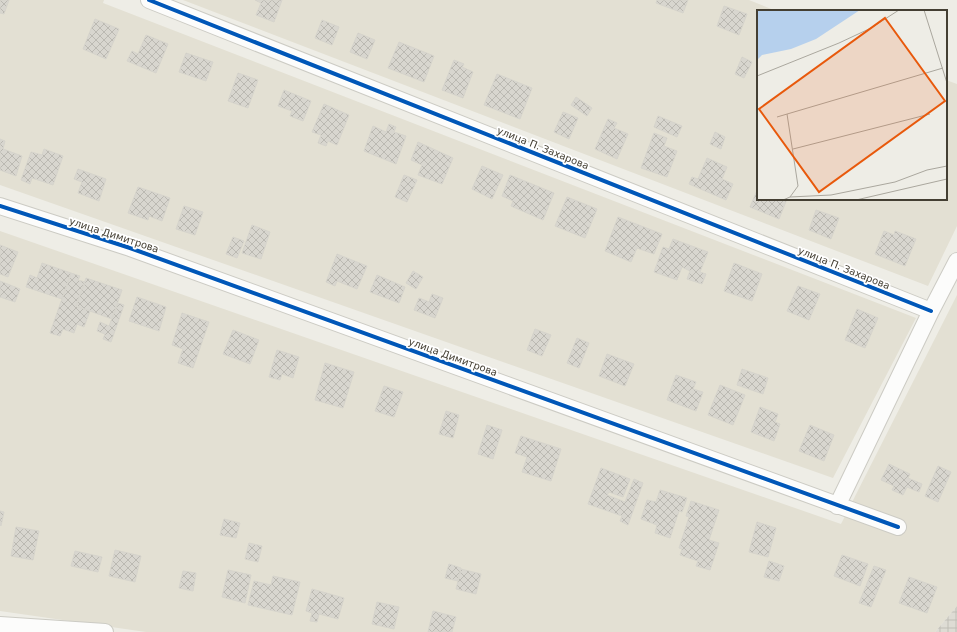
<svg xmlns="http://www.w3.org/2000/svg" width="957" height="632" viewBox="0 0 957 632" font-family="'DejaVu Sans',sans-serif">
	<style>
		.residential { fill: #e3e0d3 }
		.industrial { fill: url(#industrial-grid) }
		.building { fill: url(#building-cross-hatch); stroke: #d6d4cc }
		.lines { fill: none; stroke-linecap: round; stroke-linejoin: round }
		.minor-casing { stroke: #cccbc4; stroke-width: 18 }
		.minor { stroke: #fcfcfb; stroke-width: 16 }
		.cycleway-casing { stroke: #fff; stroke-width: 6 }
		.cycleway { stroke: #0057b8; stroke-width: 4 }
		.labels { text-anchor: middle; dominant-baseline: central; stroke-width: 3.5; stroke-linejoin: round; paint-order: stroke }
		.street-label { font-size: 10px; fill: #443f33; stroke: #fff }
		.inset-road { fill: none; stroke: #aaa79e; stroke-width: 1 }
		.view { fill: #e8590c; fill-opacity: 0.15; stroke: #e8590c; stroke-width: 2 }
		.inset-edge { fill: none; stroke: #443f33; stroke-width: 2 }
	</style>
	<defs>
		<pattern id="industrial-grid" width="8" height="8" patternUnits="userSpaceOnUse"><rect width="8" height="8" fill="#dedcd4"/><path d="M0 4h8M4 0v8" fill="none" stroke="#c0beb6"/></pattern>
		<pattern id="building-cross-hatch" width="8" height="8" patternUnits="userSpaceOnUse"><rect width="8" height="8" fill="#d8d6cf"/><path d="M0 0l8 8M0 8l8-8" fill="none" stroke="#bbb9b2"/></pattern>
	</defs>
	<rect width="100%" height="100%" fill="#eeede6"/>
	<path class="residential" d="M0,0H104L103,3L916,318L833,478L0,185Z
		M183,0H749L776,11H758V199H946V80L957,84V226L928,286Z
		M0,231L841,524L957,295V606L935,632H146L0,611Z"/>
	<path class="industrial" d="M957,606V632H935Z"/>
	<path class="building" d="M0,0H9L4,14L0,13Z
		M255,0H282L274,22L256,15L261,3Z
		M657,0H688L683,13L656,3Z
		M724,6L747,14L739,35L717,26Z
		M95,19L119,29L106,59L83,49Z
		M322,20L339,27L332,45L315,38Z
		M358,33L375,40L367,59L350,52Z
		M146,35L168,44L156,73L127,61L132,51L138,54Z
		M399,42L434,56L424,82L388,68Z
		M186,53L213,62L206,81L179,72Z
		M742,57L752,62L744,78L735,74Z
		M454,60L464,64L462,67L473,72L463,98L442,90Z
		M238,73L258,80L248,108L228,101Z
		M497,74L532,88L520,119L484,105Z
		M284,90L311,101L303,121L290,116L292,111L278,106Z
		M576,97L592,108L587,116L571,105Z
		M324,104L349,115L337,145L328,141L326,146L318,143L321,135L312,132Z
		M563,112L578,118L569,139L554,132Z
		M658,116L682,126L677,137L654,127Z
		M608,119L617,123L614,128L628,134L617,159L595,149Z
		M389,124L396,127L394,132L406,136L396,164L364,151L373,126L386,132Z
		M715,132L725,137L721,149L710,144Z
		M654,133L667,138L664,146L677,151L667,177L641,168Z
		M0,139L5,141L3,149L22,156L16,176L0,170Z
		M418,142L453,158L442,184L418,175L422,165L411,160Z
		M44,149L63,156L53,185L32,178L30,184L21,180L31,152L42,155Z
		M707,158L727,167L722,179L733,184L726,200L689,184L692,177L698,179Z
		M482,166L503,175L492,199L472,189Z
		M78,169L106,179L99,201L78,193L82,182L74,179Z
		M404,175L417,180L407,202L395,197Z
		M510,175L554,193L543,220L511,206L513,201L502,196Z
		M138,187L170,198L162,221L149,216L148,220L128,213Z
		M758,188V199H787L779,219L750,207Z
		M567,197L597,209L585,238L555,226Z
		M184,206L203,212L195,235L176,229Z
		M816,210L839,218L831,239L809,230Z
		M618,217L662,234L654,254L637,248L631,262L605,251Z
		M252,225L270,232L261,259L242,253Z
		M884,231L894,235L895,231L916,239L905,266L875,254Z
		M233,237L244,241L237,258L226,254Z
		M673,239L708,252L700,272L706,274L702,284L687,279L690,271L682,267L677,280L654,272L663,247L669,249Z
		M0,245L18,252L8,277L0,274Z
		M337,254L367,266L357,289L337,281L335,286L326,282Z
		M42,263L71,273L62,299L26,287L30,275L37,278Z
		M734,263L762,274L752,301L724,291Z
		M413,271L423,277L416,289L406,283Z
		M71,273L80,276L78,280L85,282L76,306L90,311L84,327L77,324L74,333L63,329L60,336L50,333Z
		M377,275L405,287L399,303L370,292Z
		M86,278L122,290L112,319L76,306Z
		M0,281L20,289L15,302L0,297Z
		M798,286L820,294L809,320L787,311Z
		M432,294L443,298L435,318L414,310L419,298L429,302Z
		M137,297L166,307L159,331L129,321Z
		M118,303L124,305L111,342L103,339L105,334L97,331L100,322L109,326Z
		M857,309L878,318L865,348L845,340Z
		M182,313L209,322L193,368L178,363L183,349L172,345Z
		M535,329L551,335L542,356L527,350Z
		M233,330L259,340L250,364L223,354Z
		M577,338L589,343L579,368L567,363Z
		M277,350L299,357L293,378L282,374L280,380L269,377Z
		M607,354L634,364L625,386L599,376Z
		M325,363L354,372L343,408L315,400Z
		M742,369L768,378L763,394L737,385Z
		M676,375L696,382L693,389L703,392L696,411L667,400Z
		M720,385L745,395L733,425L708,415Z
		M384,386L403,392L394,417L375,411Z
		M760,407L778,414L775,422L780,424L774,441L751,432Z
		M446,411L459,415L453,438L439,434Z
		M487,425L502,430L493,459L478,454Z
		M810,425L834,435L824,461L799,451Z
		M521,436L561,449L551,481L522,472L527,457L515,453Z
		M889,464L910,474L908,478L922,484L919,492L907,487L903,495L892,490L894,486L881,480Z
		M938,466L951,472L938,502L925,496Z
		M601,468L630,479L623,497L609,492L607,495L625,502L634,479L643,483L628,525L620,521L622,516L588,504Z
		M660,490L687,498L682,512L679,511L670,538L655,533L657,525L641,519L647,500L656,502Z
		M691,501L719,510L709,540L719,543L710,570L696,566L698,561L680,555L682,549L679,548L689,517L686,516Z
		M0,511L4,512L1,526L0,525Z
		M224,519L240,523L236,538L220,535Z
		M757,522L776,528L768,557L749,552Z
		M16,527L39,531L33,560L11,556Z
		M249,543L262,546L258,562L245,559Z
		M115,550L141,556L135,582L109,576Z
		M75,551L102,557L98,572L71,566Z
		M842,555L868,564L860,586L834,576Z
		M769,561L784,566L779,581L764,577Z
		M449,564L461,568L458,581L445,578Z
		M874,566L886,570L871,607L859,603Z
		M461,569L481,574L476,594L456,589Z
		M228,570L251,575L245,603L222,597Z
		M183,571L196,573L193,591L179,588Z
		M273,576L300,582L292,615L248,605L254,581L271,585Z
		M909,577L937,587L927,613L899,603Z
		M312,589L344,598L338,619L319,614L317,622L310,621L312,613L306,611Z
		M377,602L399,607L394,629L372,624Z
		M433,611L456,617L452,632H428Z"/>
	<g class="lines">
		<g class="minor-casing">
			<path id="minor" d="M149,0L931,311
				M0,206L130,248L898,527
				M837,506L931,311L957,261
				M0,625L105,632"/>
		</g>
		<use href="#minor" class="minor"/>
		<g class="cycleway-casing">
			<path id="cycleway" d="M149,0L931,311
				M0,206L130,248L898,527"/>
		</g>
		<use href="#cycleway" class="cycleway"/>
	</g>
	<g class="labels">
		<g class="street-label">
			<text transform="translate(543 148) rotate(22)">улица П. Захарова</text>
			<text transform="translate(114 235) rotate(18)">улица Димитрова</text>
			<text transform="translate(844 268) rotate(22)">улица П. Захарова</text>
			<text transform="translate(453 357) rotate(20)">улица Димитрова</text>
		</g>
	</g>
	<g transform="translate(757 10)">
		<rect width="190" height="190" fill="#eeede6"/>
		<path d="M0,0H103L59,29L34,39L5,45L0,50Z" fill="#b6d0ed"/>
		<path class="inset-road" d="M167,0L190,73M0,66L82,33L114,18L142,0M20,107L186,58M36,139L173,104M33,187L74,185L138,172L170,160L190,156M26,190L33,187L41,176L30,104M99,190L190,169"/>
		<path class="view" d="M128,8L188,91L62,182L2,99Z"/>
		<rect width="190" height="190" class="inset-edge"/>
	</g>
</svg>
